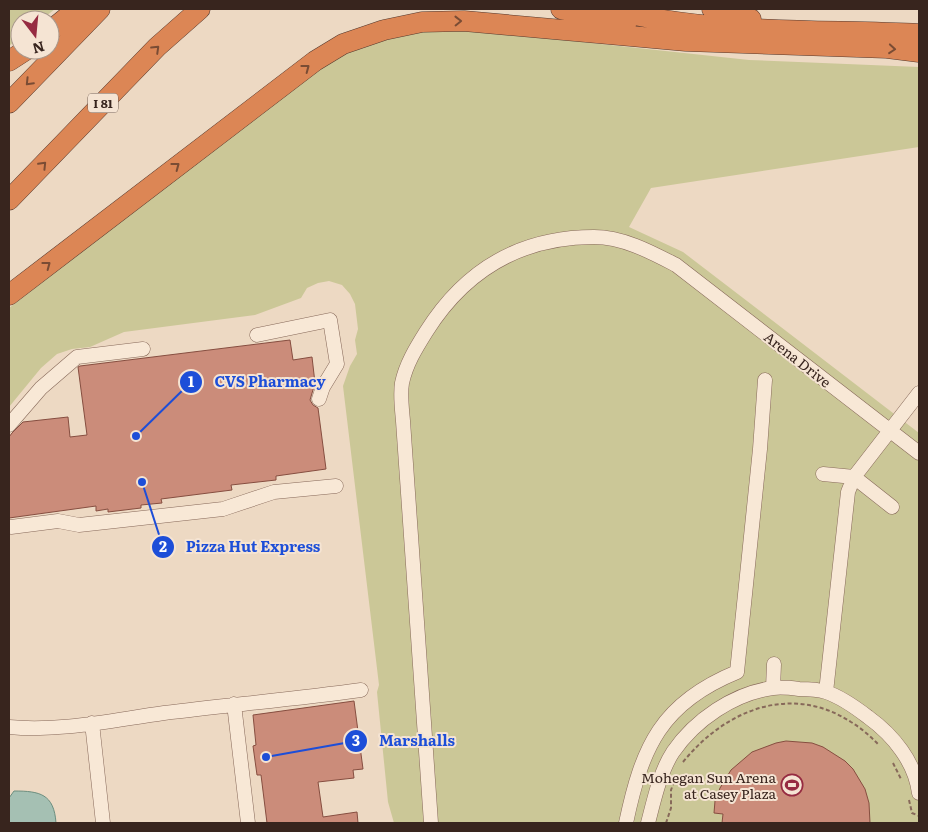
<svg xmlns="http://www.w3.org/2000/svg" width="928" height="832" viewBox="0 0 928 832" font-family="Literata,serif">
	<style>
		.green { fill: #cbc797 }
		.water { fill: #a5c0b3; stroke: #6c8e7f }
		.building { fill: #cb8c7a; stroke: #864e40 }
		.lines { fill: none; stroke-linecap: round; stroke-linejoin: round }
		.minor-casing { stroke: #87695a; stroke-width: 15 }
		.highway-casing { stroke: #55392e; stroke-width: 21 }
		.path { stroke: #87695a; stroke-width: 2; stroke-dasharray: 4 2.5; stroke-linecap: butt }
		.minor { stroke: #f8e8d6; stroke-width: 14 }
		.highway { stroke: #dc8655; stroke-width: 20 }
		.oneway { stroke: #7a4c34 }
		.labels { text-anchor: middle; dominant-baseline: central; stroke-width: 4; stroke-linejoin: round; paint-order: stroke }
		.shield { fill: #f5e4d3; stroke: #715e54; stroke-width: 1 }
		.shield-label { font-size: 12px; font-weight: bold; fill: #38251e }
		.street-label { font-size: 14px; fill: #38251e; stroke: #f5e4d3 }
		.poi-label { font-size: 14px; fill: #38251e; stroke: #f5e4d3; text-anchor: end }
		.leader { fill: none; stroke: #1d4ed8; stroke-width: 2 }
		.callout-dot { fill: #1d4ed8; stroke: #f5e4d3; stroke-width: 2 }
		.mark-label { font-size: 15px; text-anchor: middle; font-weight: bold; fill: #fff }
		.callout-label { font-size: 15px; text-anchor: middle; font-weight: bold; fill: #1d4ed8; stroke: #f5e4d3; stroke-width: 4; stroke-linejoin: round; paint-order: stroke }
	</style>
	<rect width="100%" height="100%" fill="#edd9c3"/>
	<path class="green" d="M9,9H55L41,20H20V37L9,46Z
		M436,30H471L749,60L919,67V147L651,188L629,227L683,252L919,433V823H394L388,802L377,692L379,685L343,386L350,366L357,354L355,340L358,329L355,304L350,294L342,285L329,281L318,283L307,288L301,298L255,315L124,332L90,347L72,349L57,354L41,368L9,407V308L324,65L354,49L395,36Z"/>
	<path class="water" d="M14,791C40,791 54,794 56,823H9V798Z"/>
	<path class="building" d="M290,340L293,360L312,357L315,383L310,400L313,405L318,408L326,469L276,476V480L231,485L232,490L161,499L162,503L141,505V508L108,512V509L96,511V506L9,518V437L12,433L23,422L68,417L70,437L87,435L78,367L80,366Z
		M354,701L363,769L353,770L354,778L318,782L323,817L357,812L358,823H267L261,775H257L253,746L256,745L253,715Z
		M786,741L812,743L823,747L845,761L853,769L865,789L869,803L870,823H722L723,814L714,813L715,801L720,788L731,770L752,752L776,743Z"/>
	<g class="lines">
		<g class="minor-casing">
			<path id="minor" d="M257,335L330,320L337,364L323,387L319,399
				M9,425L41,388L77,357L143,349
				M823,474L854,477L892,507
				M11,527L58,521L79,525L223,509L274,492L336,486
				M773,688L774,664
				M826,692L848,492L854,477L919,393
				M234,704L248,823
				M92,723L103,823
				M9,727C60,732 113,720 164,713C229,705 295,699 361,690
				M431,823L403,421C402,409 400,395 402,383C406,364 416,348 426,332C465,270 520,237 594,237C623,237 651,252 676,265L919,453
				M626,823C642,747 661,703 737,672L760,449L765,380
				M648,823C654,800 660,772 673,752C695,720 734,693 773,688C781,687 791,688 799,689C808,689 817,689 826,692C841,697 855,707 868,717C893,735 915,762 919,793"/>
		</g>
		<g class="highway-casing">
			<path id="highway" d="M561,9L626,24
				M609,9C711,35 816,29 919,34
				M712,9L751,19
				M50,31L77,9
				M9,61L26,50
				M9,103L100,9
				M9,200L157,47L200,9
				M9,295L315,61L343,44L384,30L422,22L464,21L686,41L887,48L919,52"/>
		</g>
		<path class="path" d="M683,762C725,710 791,683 851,722C861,728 870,736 878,744
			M893,763L901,779
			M909,800L912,813L919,816
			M666,823L671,808V790L674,782"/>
		<use href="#minor" class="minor"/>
		<use href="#highway" class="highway"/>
	</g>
	<defs><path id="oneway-chevron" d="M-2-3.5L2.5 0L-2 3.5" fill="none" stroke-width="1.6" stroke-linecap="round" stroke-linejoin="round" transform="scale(1.25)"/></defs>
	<g class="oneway">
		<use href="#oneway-chevron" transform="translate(458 21) rotate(-1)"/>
		<use href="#oneway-chevron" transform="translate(156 49) rotate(-44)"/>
		<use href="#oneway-chevron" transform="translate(892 49) rotate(5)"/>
		<use href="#oneway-chevron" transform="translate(306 68) rotate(-37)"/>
		<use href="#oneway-chevron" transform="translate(29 82) rotate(134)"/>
		<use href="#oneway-chevron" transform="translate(43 165) rotate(-46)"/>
		<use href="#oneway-chevron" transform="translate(176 166) rotate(-37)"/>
		<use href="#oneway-chevron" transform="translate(47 265) rotate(-37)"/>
	</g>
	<defs>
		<g id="stadium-ring" transform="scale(1.125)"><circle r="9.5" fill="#f5e4d3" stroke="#962b41" stroke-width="1.5"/><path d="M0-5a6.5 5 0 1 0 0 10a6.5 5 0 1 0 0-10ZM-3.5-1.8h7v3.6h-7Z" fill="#962b41"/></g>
	</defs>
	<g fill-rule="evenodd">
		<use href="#stadium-ring" x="792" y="785"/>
	</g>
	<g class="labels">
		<rect class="shield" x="88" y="93.5" width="30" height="19" rx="4"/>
		<g class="shield-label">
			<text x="103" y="103">I 81</text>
		</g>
		<g class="street-label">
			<text transform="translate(798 359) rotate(38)">Arena Drive</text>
		</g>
		<g class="poi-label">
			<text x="776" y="777">Mohegan Sun Arena<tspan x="776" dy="16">at Casey Plaza</tspan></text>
		</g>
	</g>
	<path class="leader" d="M136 436L191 382M142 482L163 547M266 757L356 741"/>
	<g class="callout-dot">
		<circle cx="136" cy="436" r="5"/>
		<circle cx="142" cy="482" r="5"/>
		<circle cx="266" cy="757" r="5"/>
		<circle cx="191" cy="382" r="12"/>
		<circle cx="163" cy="547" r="12"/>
		<circle cx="356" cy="741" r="12"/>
	</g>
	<g class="mark-label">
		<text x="191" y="387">1</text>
		<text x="163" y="552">2</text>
		<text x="356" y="746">3</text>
	</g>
	<g class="callout-label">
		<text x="270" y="387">CVS Pharmacy</text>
		<text x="253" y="552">Pizza Hut Express</text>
		<text x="417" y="746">Marshalls</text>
	</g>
	<rect width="928" height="832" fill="none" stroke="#38251e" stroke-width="20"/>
	<g transform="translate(35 35) rotate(164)"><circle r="24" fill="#f5e4d3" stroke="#a9988b"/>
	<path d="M0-4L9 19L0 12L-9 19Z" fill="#962b41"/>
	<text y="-8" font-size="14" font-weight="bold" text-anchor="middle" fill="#38251e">N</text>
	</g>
</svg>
